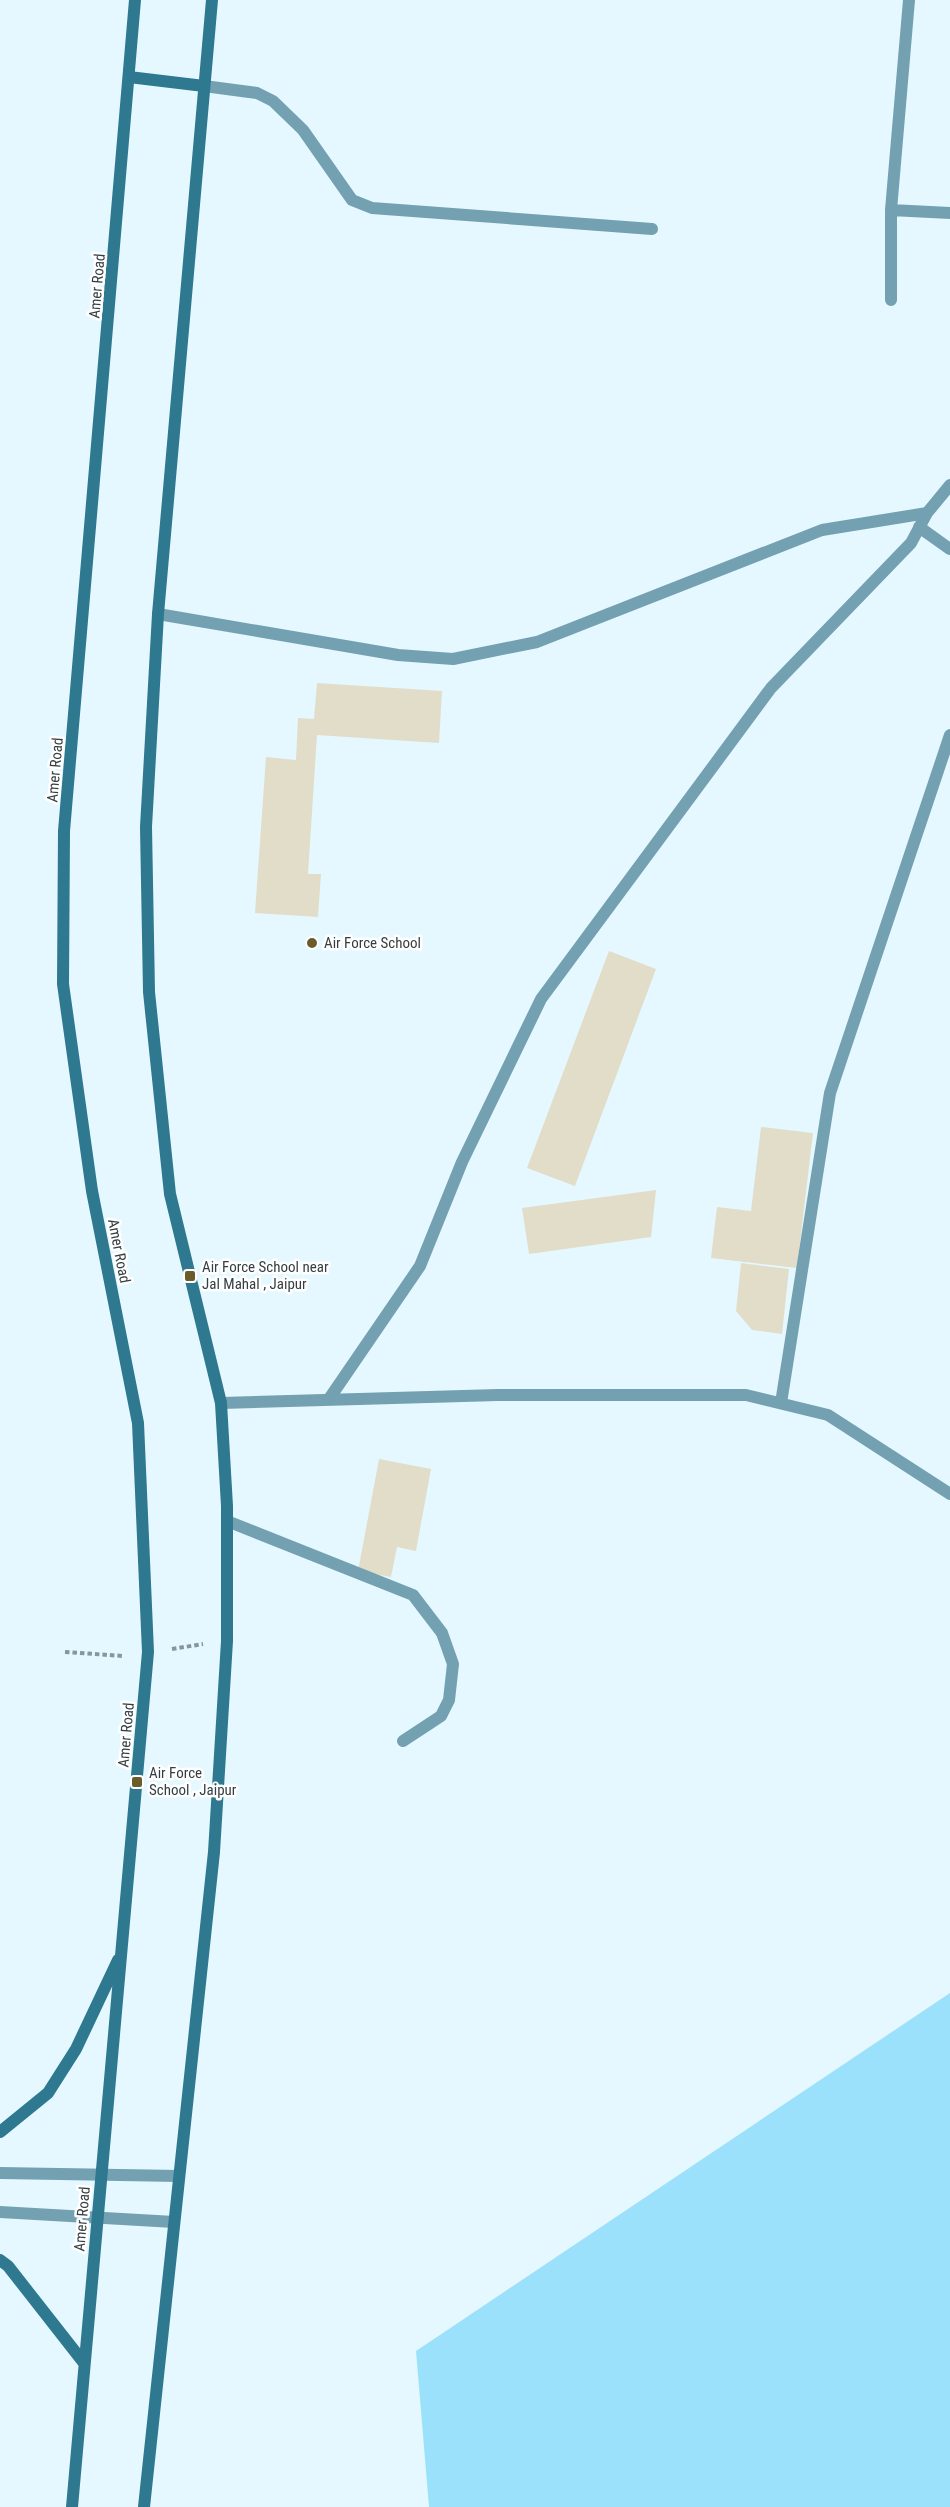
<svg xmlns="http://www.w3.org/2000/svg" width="950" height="2507" viewBox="0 0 950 2507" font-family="'Roboto Condensed',sans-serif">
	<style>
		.green { fill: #9ce1fb }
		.building { fill: #e2ddc8 }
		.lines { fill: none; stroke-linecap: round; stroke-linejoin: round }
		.path { stroke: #88969b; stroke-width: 4; stroke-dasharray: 4.5 3; stroke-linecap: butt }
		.service { stroke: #74a1b1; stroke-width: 12 }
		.minor { stroke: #74a1b1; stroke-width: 12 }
		.secondary { stroke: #2e7890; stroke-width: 12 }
		.poi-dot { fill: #6b5d2b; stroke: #fff; stroke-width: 2 }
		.labels { text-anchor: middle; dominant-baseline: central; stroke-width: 5; stroke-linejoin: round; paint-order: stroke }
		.street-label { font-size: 15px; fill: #353f42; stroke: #fff }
		.poi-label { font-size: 15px; fill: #353f42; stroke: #fff; text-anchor: start }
	</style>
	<rect width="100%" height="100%" fill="#e5f8ff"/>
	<path class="green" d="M950,1993V2507H429L416,2351Z"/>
	<path class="building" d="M317,683L442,691L439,743L317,735L308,874H321L318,917L255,913L266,757L296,760L298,718L314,719Z
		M609,951L656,969L575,1186L527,1168Z
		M761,1127L813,1133L797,1268L711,1258L717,1207L751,1211Z
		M656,1190L651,1237L529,1254L522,1208Z
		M741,1263L789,1269L782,1334L752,1330L736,1311Z
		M379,1459L431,1469L416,1551L397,1547L391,1577L358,1571Z"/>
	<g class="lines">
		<path class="path" d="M172,1649L203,1644
			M65,1652L123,1656"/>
		<path class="service" d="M204,86L257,93L273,101L303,130L352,200L372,208L652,229
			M227,1521L413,1595L442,1633L453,1664L449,1700L441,1716L403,1741
			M0,2173L179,2176
			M0,2212L174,2222"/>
		<path class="minor" d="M891,210L950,213
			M891,300V210L909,0
			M919,527L950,549
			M158,614L398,655L453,659L537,642L822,530L927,513
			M329,1399L420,1266L462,1162L541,999L771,688L911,543L927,513L950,485
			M221,1403L498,1395H746L828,1415L950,1494
			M781,1403L830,1093L950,735"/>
		<path class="secondary" d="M129,77L204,86
			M0,2132L48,2093L76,2049L118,1960
			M0,2260L8,2266L84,2363
			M72,2507L148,1652L138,1423L92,1191L63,984L64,831L135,0
			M144,2507L214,1852L227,1641V1506L221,1403L170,1194L149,992L146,827L158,614L212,0"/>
	</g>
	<g class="poi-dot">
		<circle cx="312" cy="943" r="6"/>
		<rect x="184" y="1270" width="12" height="12" rx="3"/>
		<rect x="131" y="1776" width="12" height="12" rx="3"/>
	</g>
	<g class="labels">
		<g class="street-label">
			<text transform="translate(97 286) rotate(-85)">Amer Road</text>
			<text transform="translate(55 770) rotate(-85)">Amer Road</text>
			<text transform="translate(119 1251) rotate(79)">Amer Road</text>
			<text transform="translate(126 1735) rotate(-85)">Amer Road</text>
			<text transform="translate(82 2219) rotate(-85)">Amer Road</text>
		</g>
		<g class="poi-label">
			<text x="324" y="943">Air Force School</text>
			<text x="202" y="1267">Air Force School near<tspan x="202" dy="17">Jal Mahal , Jaipur</tspan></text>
			<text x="149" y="1773">Air Force<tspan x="149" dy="17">School , Jaipur</tspan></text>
		</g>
	</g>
</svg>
